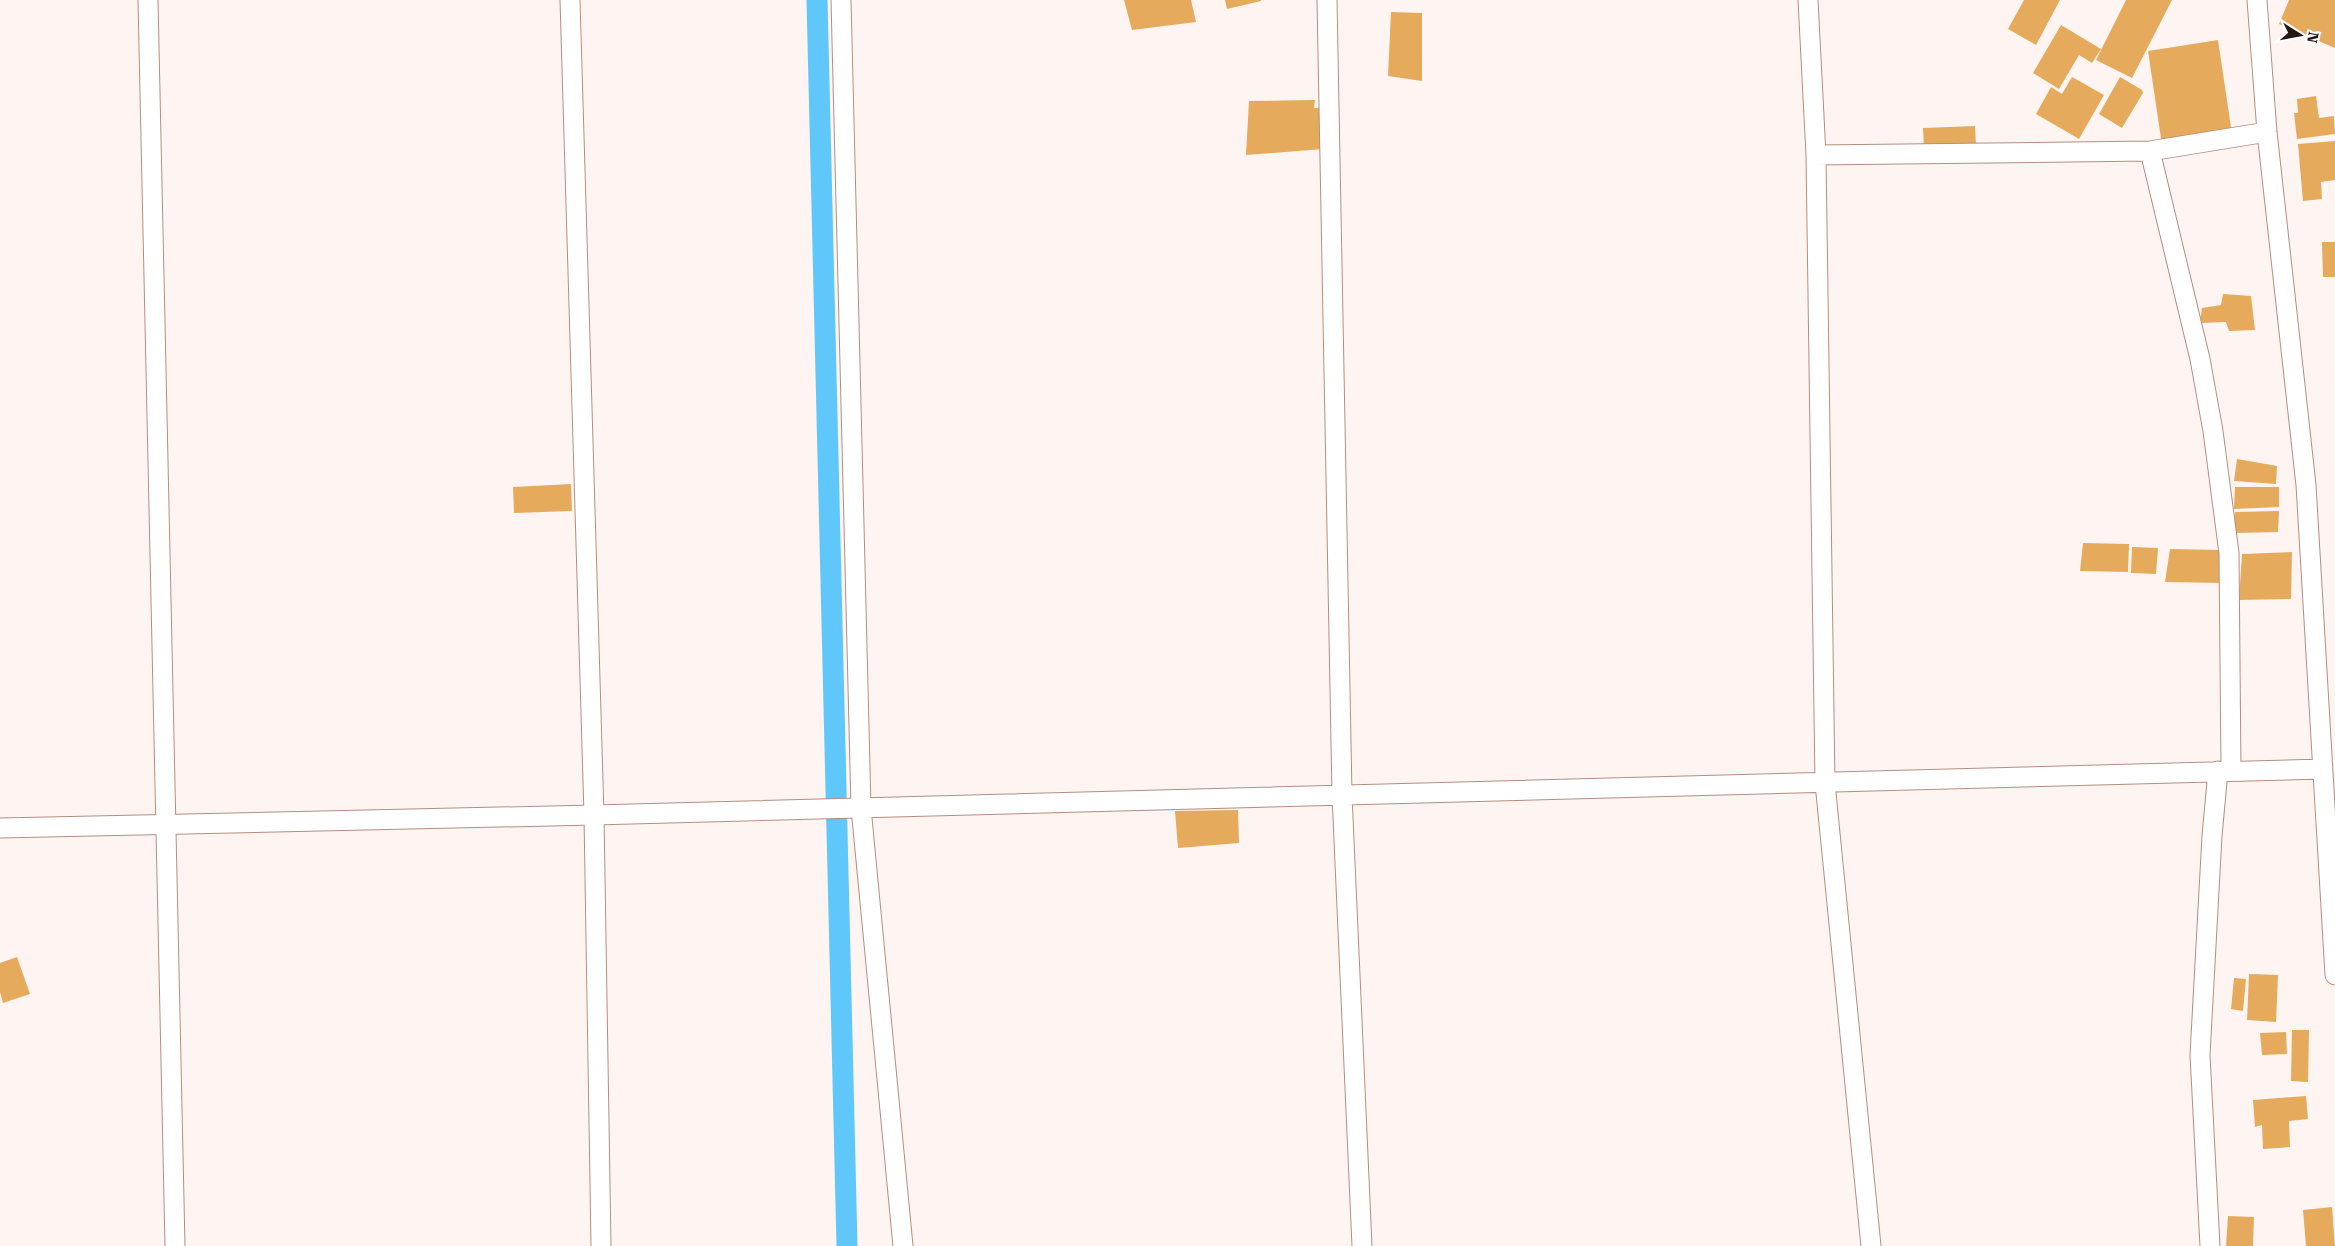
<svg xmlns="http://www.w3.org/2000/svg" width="2335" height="1246" viewBox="0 0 2335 1246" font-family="'Roboto Serif',serif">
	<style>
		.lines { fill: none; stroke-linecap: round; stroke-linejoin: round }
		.canal { stroke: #5fc7f9; stroke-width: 21 }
		.building { fill: #e6aa5c }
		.street-casing { stroke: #b38e7f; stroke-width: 21 }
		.street { stroke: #fff; stroke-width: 19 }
	</style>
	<rect width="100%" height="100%" fill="#fef5f2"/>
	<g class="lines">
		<path class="canal" d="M817,0L847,1246"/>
	</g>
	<path class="building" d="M1124,0H1191L1196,22L1132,30Z
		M1225,0H1261V1L1227,9Z
		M2024,0H2060L2036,45L2008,29Z
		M2126,0H2172L2132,78L2096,60Z
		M2289,0H2335V48L2279,24Z
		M1391,12L1422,13V81L1388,76Z
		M2061,25L2101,49L2092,63L2079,55L2059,89L2033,73Z
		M2218,40L2232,134L2162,145L2148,51Z
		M2072,77L2104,95L2079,139L2036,114L2051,87L2062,94Z
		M2120,77L2142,90L2143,93L2122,128L2099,114Z
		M2316,96L2319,118L2334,116L2335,134L2297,139L2294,113H2298L2297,99Z
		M1315,100L1314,108H1323V149L1246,155L1249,101Z
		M1975,126L1976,146L1924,149L1923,128Z
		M2335,141V180L2321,182L2322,199L2303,201L2298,144Z
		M2322,242H2335V277H2323Z
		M2223,294L2251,296L2255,330L2229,331L2226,322L2200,323L2202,308L2221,305Z
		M2237,459L2277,466L2276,484L2234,481Z
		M571,484L572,511L514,513L513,487Z
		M2235,487H2279V507L2234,509Z
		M2279,511L2278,532L2234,533L2235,512Z
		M2083,543L2129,544L2128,572L2080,571Z
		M2132,547L2158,548L2156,574L2131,573Z
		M2170,549L2222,550L2224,583L2165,582Z
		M2292,552L2291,599L2239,600L2242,554Z
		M1238,810L1239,843L1178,848L1175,811Z
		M17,957L30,994L3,1003L0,992V963Z
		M2249,974L2278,975L2276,1022L2247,1020Z
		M2234,978L2246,979L2243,1011L2231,1009Z
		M2292,1030H2309L2308,1082L2291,1081Z
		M2286,1032L2287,1054L2262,1055L2260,1033Z
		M2306,1096L2308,1119L2289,1121L2290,1147L2263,1149L2262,1125L2255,1127L2253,1100Z
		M2332,1207L2335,1246H2306L2303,1210Z
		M2228,1216L2254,1217L2253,1246H2226Z"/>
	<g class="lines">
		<g class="street-casing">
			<path id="street" d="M148,0L175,1246
				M570,0L594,815L601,1246
				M841,0L861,808L903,1246
				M1327,0L1342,795L1362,1246
				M1808,0L1816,155L1825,783L1871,1246
				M2257,0L2267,132L2306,485L2335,975
				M2150,151L2200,359L2213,431L2229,553L2231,770
				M1816,155L2150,151L2267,132
				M0,828L594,815L2322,769
				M2210,1246L2200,1055L2212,836L2218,771"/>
		</g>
		<use href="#street" class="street"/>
	</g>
	<g transform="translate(2300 35) rotate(101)" stroke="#ffffff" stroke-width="4" paint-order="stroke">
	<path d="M0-4L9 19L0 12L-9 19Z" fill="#241711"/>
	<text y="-8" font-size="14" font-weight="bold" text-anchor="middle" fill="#241711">N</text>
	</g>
</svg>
